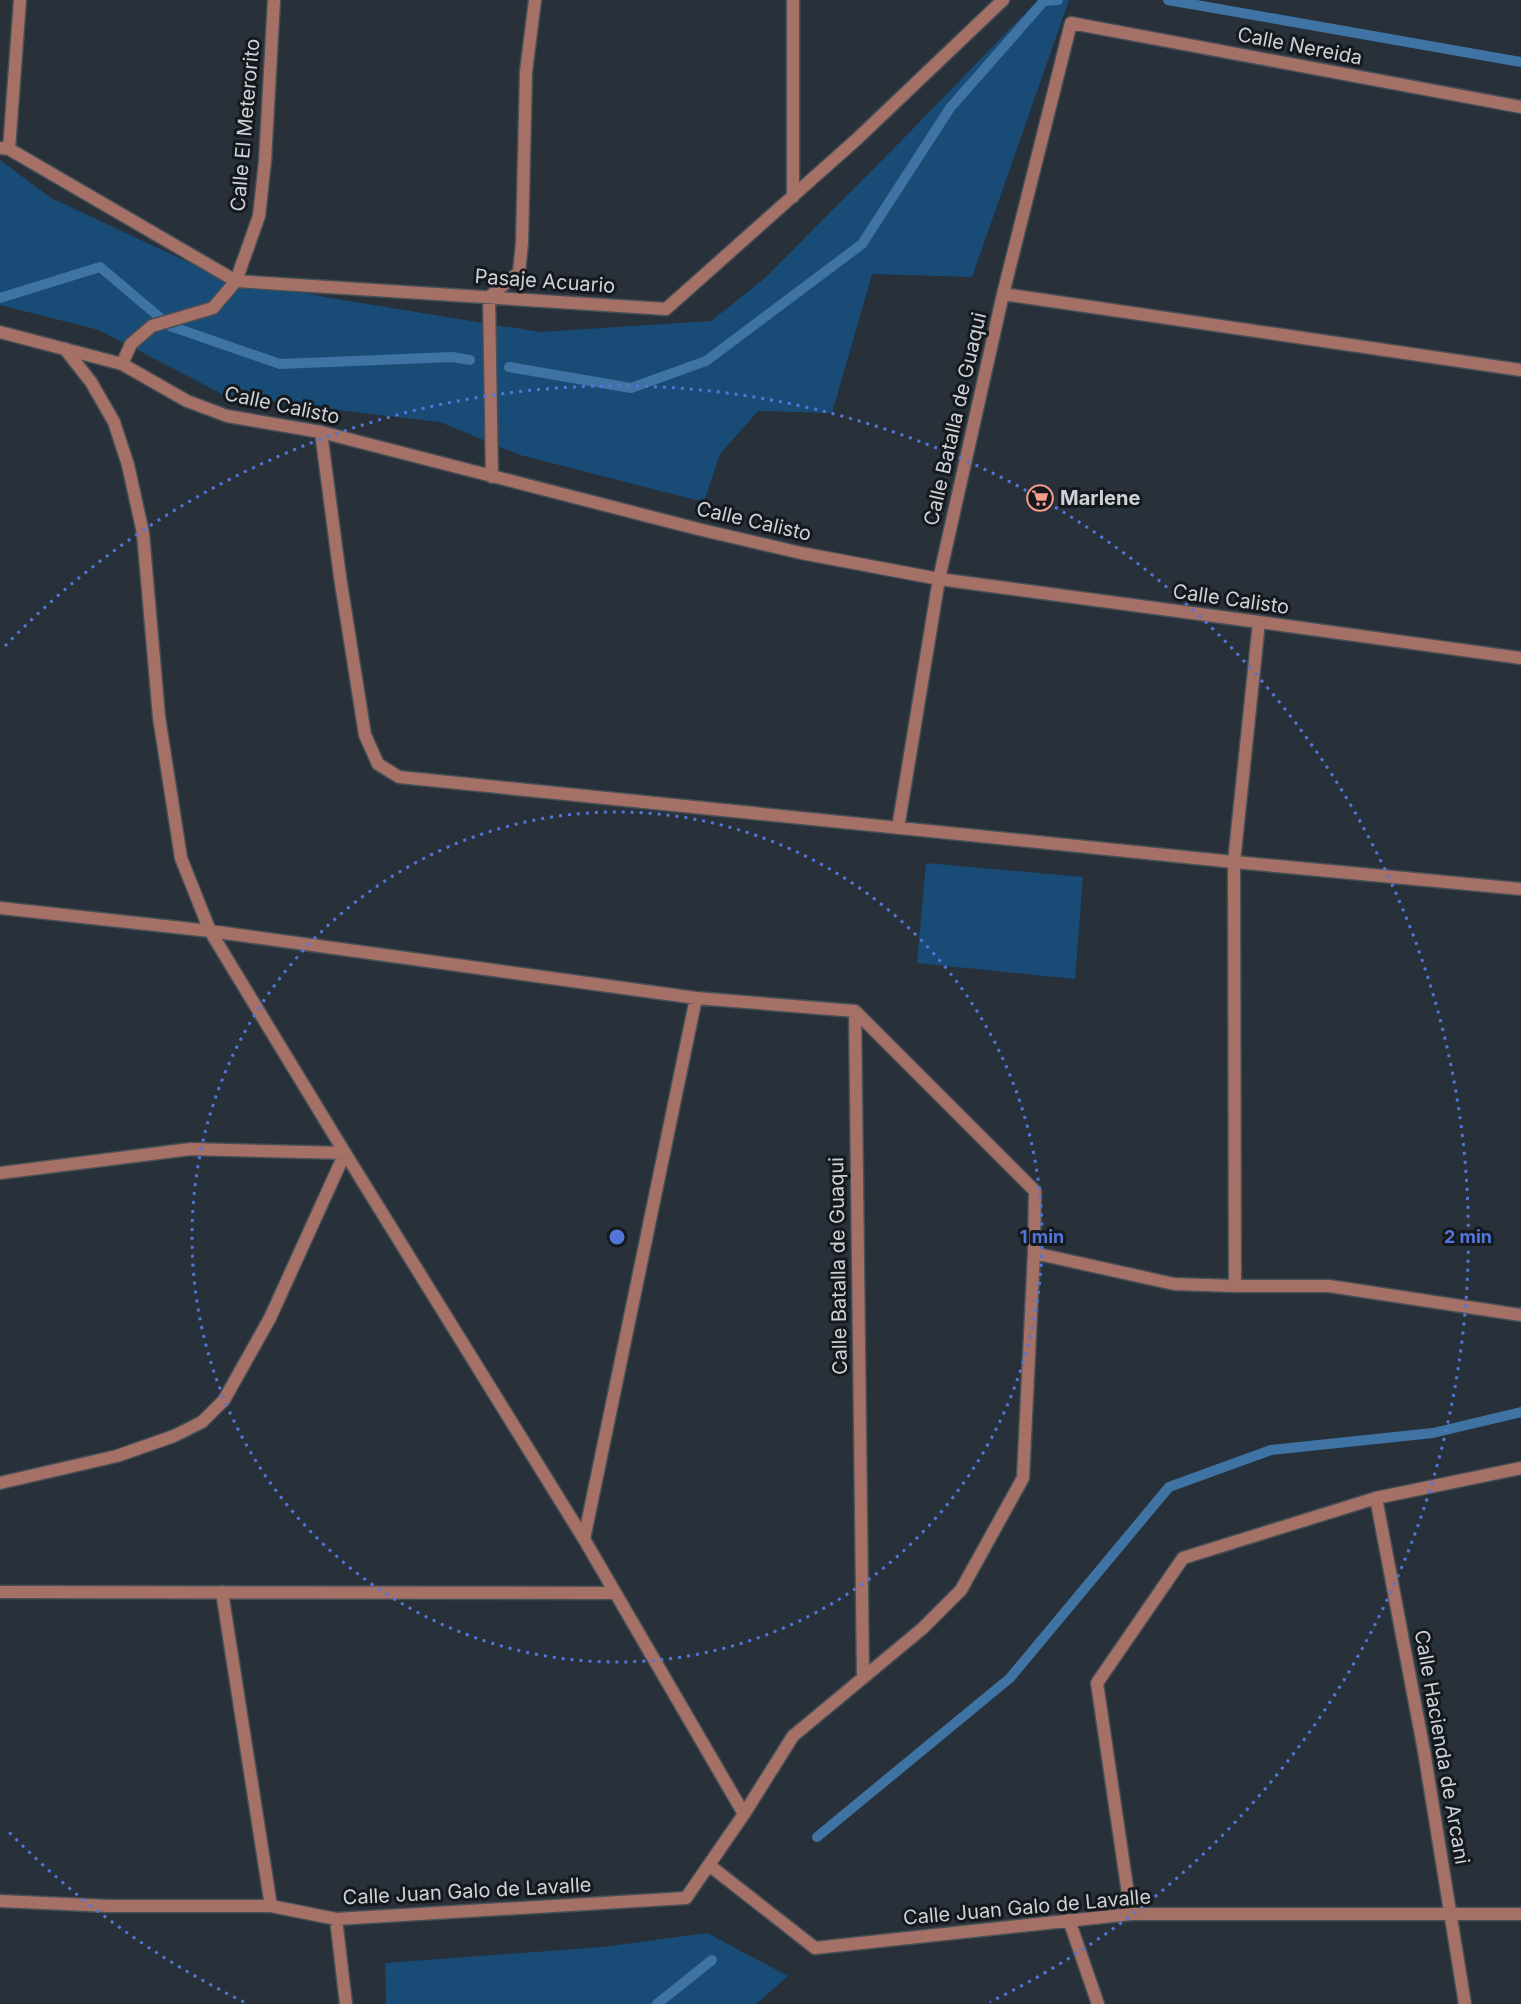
<svg xmlns="http://www.w3.org/2000/svg" width="1521" height="2004" viewBox="0 0 1521 2004" font-family="Inter,sans-serif">
	<style>
		.green { fill: #184b76 }
		.lines { fill: none; stroke-linecap: round; stroke-linejoin: round }
		.stream { stroke: #3e73a4; stroke-width: 10 }
		.minor-casing { stroke: #464e56; stroke-width: 15 }
		.tertiary-casing { stroke: #464e56; stroke-width: 15 }
		.minor { stroke: #a57065; stroke-width: 12 }
		.tertiary { stroke: #a57065; stroke-width: 12 }
		.ring { fill: none; stroke: #5276d8; stroke-width: 3; stroke-dasharray: 3 6 }
		.labels { text-anchor: middle; dominant-baseline: central; stroke-width: 6; stroke-linejoin: round; paint-order: stroke }
		.street-label { font-size: 20px; fill: #cdd2d8; stroke: #15191d }
		.poi-label { font-size: 20px; font-weight: bold; fill: #cdd2d8; stroke: #15191d; text-anchor: start }
		.centre { fill: #5276d8; stroke: #15191d; stroke-width: 3 }
		.ring-label { font-size: 18px; text-anchor: middle; font-weight: bold; fill: #5276d8; stroke: #15191d; stroke-width: 6; stroke-linejoin: round; paint-order: stroke }
	</style>
	<rect width="100%" height="100%" fill="#28313a"/>
	<path class="green" d="M1038,0H1069L972,277L872,274L832,413L758,411L720,454L704,502L520,455L440,422L287,404L222,394L99,330L0,305V160L51,198L205,270L324,297L540,332L711,321L764,279L906,136Z
		M926,863L1083,877L1075,979L917,963Z
		M707,1933L788,1976L756,2004H386L385,1963L603,1947Z"/>
	<g class="lines">
		<path class="stream" d="M1168,0L1521,62
			M0,298L100,267L170,326L280,364L452,357L470,360
			M509,367L631,388L706,361L862,244L950,108L1044,1L1058,0
			M817,1837L1010,1678L1169,1487L1271,1450L1433,1433L1521,1412
			M657,2004L712,1960"/>
		<g class="minor-casing">
			<path id="minor" d="M0,148L9,149L236,281L666,309L857,139L1003,0
				M9,149L20,0
				M793,197V0
				M1003,294L1521,370
				M489,297L519,272L522,243L526,72L535,0
				M489,297L492,477
				M65,349L91,382L114,422L128,465L143,533L159,717L181,858L210,931L345,1153L584,1539L744,1814
				M122,364L131,344L152,326L213,308L236,281L259,216L265,161L274,0
				M321,432L340,577L365,735L378,764L399,777L1234,862L1521,889
				M1259,622L1521,658
				M898,828L939,579L1003,294L1071,23L1521,107
				M0,908L210,931L696,998L855,1011L863,1678
				M855,1011L1035,1191L1034,1253
				M0,1173L191,1149L345,1153L270,1318L224,1400L202,1422L174,1436L117,1456L0,1483
				M1376,1498L1424,1751L1465,2004
				M584,1539L696,998
				M0,1592L614,1593
				M222,1592L271,1906
				M709,1865L815,1948L1131,1914H1521
				M0,1901L109,1906H271L336,1919L686,1898L744,1814L793,1736L923,1628L961,1590L1023,1478L1034,1253L1174,1284L1235,1286
				M1131,1914L1097,1683L1183,1558L1376,1498L1521,1468
				M336,1919L346,2004
				M1069,1920L1098,2004"/>
		</g>
		<g class="tertiary-casing">
			<path id="tertiary" d="M0,332L122,364L187,401L227,416L321,432L698,529L801,553L939,579L1259,622L1234,862L1235,1286H1329L1521,1315"/>
		</g>
		<use href="#minor" class="minor"/>
		<use href="#tertiary" class="tertiary"/>
	</g>
	<g class="ring">
		<circle cx="617" cy="1237" r="425"/>
		<path d="M244 2002A851 851 0 0 1 5 1828M5 646A851 851 0 1 1 990 2002"/>
	</g>
	<defs>
		<g id="supermarket-ring" transform="scale(1.35)"><circle r="9.5" fill="#15191d" stroke="#f49d8b" stroke-width="1.5"/><path d="M-6-5.5h2.5l.6 2H6L4.5 2H-2.5L-4.4-4H-6ZM-1.5 3.2a1.3 1.3 0 1 0 .1 0ZM3 3.2a1.3 1.3 0 1 0 .1 0Z" fill="#f49d8b"/></g>
	</defs>
	<g fill-rule="evenodd">
		<use href="#supermarket-ring" x="1040" y="498"/>
	</g>
	<g class="labels">
		<g class="street-label">
			<text transform="translate(1300 46) rotate(11)">Calle Nereida</text>
			<text transform="translate(245 125) rotate(-85)">Calle El Meterorito</text>
			<text transform="translate(545 281) rotate(4)">Pasaje Acuario</text>
			<text transform="translate(282 405) rotate(12)">Calle Calisto</text>
			<text transform="translate(955 419) rotate(-77)">Calle Batalla de Guaqui</text>
			<text transform="translate(754 521) rotate(13)">Calle Calisto</text>
			<text transform="translate(1231 599) rotate(8)">Calle Calisto</text>
			<text transform="translate(838 1266) rotate(-91)">Calle Batalla de Guaqui</text>
			<text transform="translate(1442 1747) rotate(80)">Calle Hacienda de Arcani</text>
			<text transform="translate(467 1891) rotate(-3)">Calle Juan Galo de Lavalle</text>
			<text transform="translate(1027 1907) rotate(-5)">Calle Juan Galo de Lavalle</text>
		</g>
		<g class="poi-label">
			<text x="1060" y="498">Marlene</text>
		</g>
	</g>
	<circle cx="617" cy="1237" r="9" class="centre"/>
	<g class="ring-label">
		<text x="1042" y="1243">1 min</text>
		<text x="1468" y="1243">2 min</text>
	</g>
</svg>
